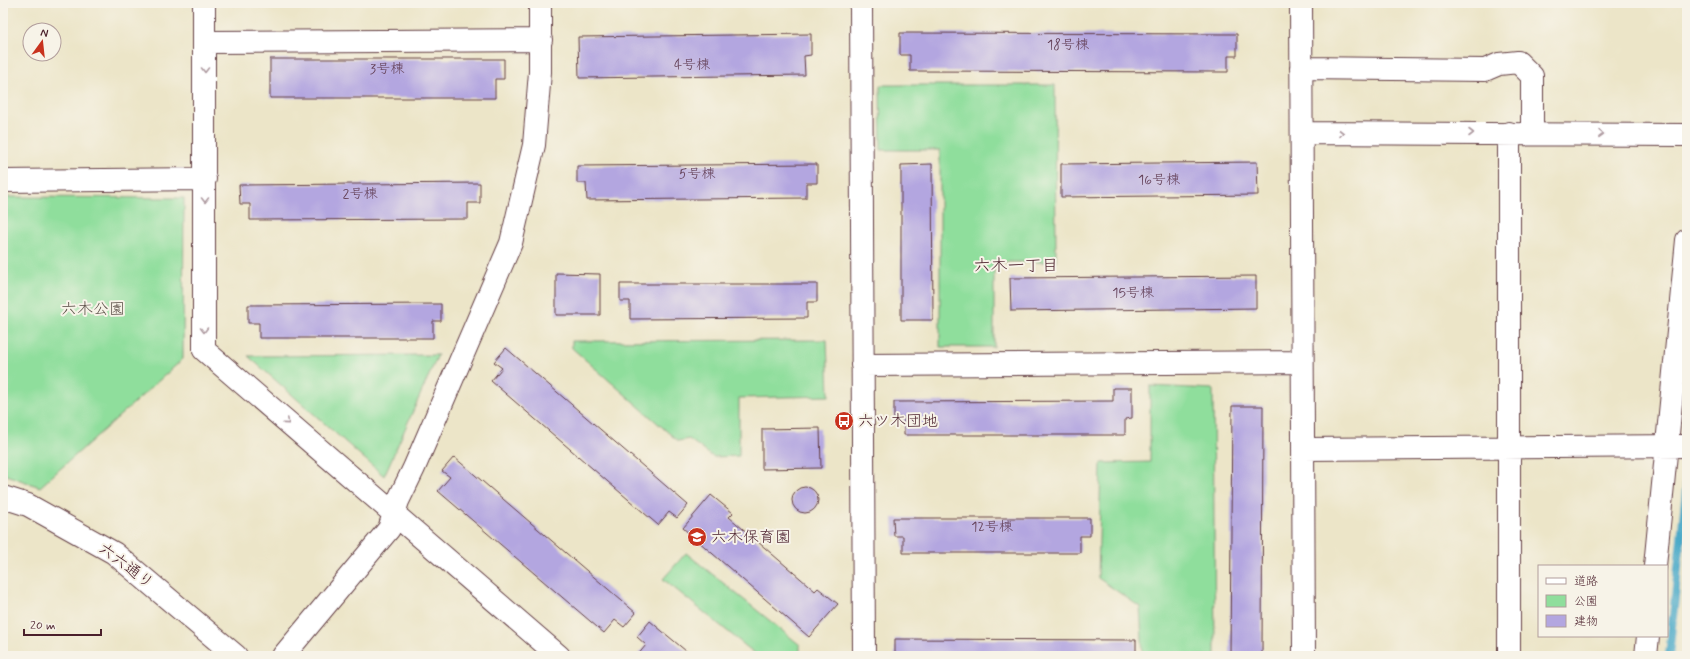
<svg xmlns="http://www.w3.org/2000/svg" width="1690" height="659" viewBox="0 0 1690 659" font-family="Mynerve,'Klee One',sans-serif">
	<style>
		.green { fill: #8fde9c; stroke: #6c7e64 }
		.lines { fill: none; stroke-linecap: round; stroke-linejoin: round }
		.stream { stroke: #47a8c7; stroke-width: 8 }
		.building { fill: #b3a6e0 }
		.minor-casing { stroke: #623d43; stroke-width: 24 }
		.minor { stroke: #fff; stroke-width: 22 }
		.oneway { stroke: #ae9aa0 }
		.labels { text-anchor: middle; dominant-baseline: central; stroke-width: 4; stroke-linejoin: round; paint-order: stroke }
		.number-label { font-size: 14px; fill: #644158 }
		.park-label { font-size: 16px; fill: #5b4f47; stroke: #f7f3e8 }
		.poi-label { font-size: 16px; fill: #4a1f2b; stroke: #f7f3e8; text-anchor: start }
		.street-label { font-size: 16px; fill: #4a1f2b; stroke: #f7f3e8 }
		.neighbourhood-label { font-size: 17px; fill: #4a1f2b; stroke: #f7f3e8 }
	</style>
	<rect width="100%" height="100%" fill="#f7f3e8"/>
	<filter id="ink" filterUnits="userSpaceOnUse"><feTurbulence type="fractalNoise" baseFrequency=".025" numOctaves="2"/><feDisplacementMap in="SourceGraphic" scale="8" xChannelSelector="R" yChannelSelector="G"/><feConvolveMatrix kernelMatrix="1 2 1 2 8 2 1 2 1" color-interpolation-filters="sRGB"/></filter>
	<filter id="wash" filterUnits="userSpaceOnUse"><feTurbulence type="fractalNoise" baseFrequency=".012" numOctaves="4" result="noise"/><feDisplacementMap in="SourceGraphic" scale="16" xChannelSelector="R" yChannelSelector="G"/><feGaussianBlur stdDeviation="0.9" result="paint"/><feColorMatrix in="noise" values="0 0 0 0 0 0 0 0 0 0 0 0 0 0 0 0 0 1.4 0 .05"/><feComposite in="paint" operator="in"/></filter>
	<g filter="url(#wash)">
		<rect width="100%" height="100%" fill="#ece5c8"/>
		<path class="green" d="M880,85H1055L1056,262H994V347H940V150H881Z
			M3,197L184,198L183,359L40,487L3,474Z
			M827,340L829,396L739,398V456L713,457L689,439L678,441L572,348V341Z
			M438,355L384,476L248,356Z
			M1150,386L1213,389L1215,656H1143L1140,607L1098,578L1101,463L1150,462Z
			M686,553L800,645V656H758L663,579Z"/>
		<g class="lines">
			<path class="stream" d="M1669,656L1687,480"/>
		</g>
		<g id="blocks">
			<path class="building" d="M900,33L1237,34V56H1228V72L910,71V55H900Z
				M811,34V55L804,56L805,75L579,78L578,37Z
				M270,59H504V79H495V98H270Z
				M1257,162L1258,195L1061,197V164Z
				M817,164V183H806V198L587,200L586,183H577V166Z
				M932,164L933,320H901V165Z
				M480,183V203H468V219L250,220V204H240L239,185Z
				M556,273L600,274V315H556Z
				M1256,276V308L1011,311L1010,278Z
				M620,284H817V302H807V318L630,319V301H620Z
				M441,304V321H433V338H259V323H248V305Z
				M506,348L688,505L677,518L669,512L658,525L491,381L502,368L494,362Z
				M1113,388H1132V418L1125,419V435H904V418H894V402L1113,401Z
				M1232,406H1263L1262,656H1230Z
				M820,428L821,468L762,469V429Z
				M454,457L636,613L624,627L615,620L604,633L438,491L450,477L442,471Z
				M792 500a13 13 0 1 1 26 0a13 13 0 1 1-26 0Z
				M711,495L733,513L729,517L815,591L818,588L838,604L809,637L683,528Z
				M893,518H1090V536H1080V553H903V536H894Z
				M650,621L692,656H637L646,645L637,637Z
				M895,639L1136,640V656H895Z"/>
		</g>
	</g>
	<g filter="url(#ink)">
		<use href="#blocks" fill-opacity="0" stroke="#623d43" stroke-width="1"/>
		<g class="lines">
			<g class="minor-casing">
				<path id="minor" d="M204,3V350L559,656
					M861,3L864,656
					M1301,3L1304,656
					M204,42L541,40
					M1301,68L1485,70L1499,64L1518,62L1532,76V133
					M1302,133L1687,135
					M1509,133V656
					M3,181L205,179
					M862,365L1302,362
					M1303,449L1687,446
					M3,497L28,505L114,553L236,656
					M1655,566L1687,240
					M283,656L389,529L398,501L414,468L511,243L534,145L540,72V3
					M1646,656L1648,636"/>
			</g>
			<use href="#minor" class="minor"/>
		</g>
		<defs><path id="oneway-chevron" d="M-2-3.5L2.5 0L-2 3.5" fill="none" stroke-width="1.6" stroke-linecap="round" stroke-linejoin="round"/></defs>
		<g class="oneway">
			<use href="#oneway-chevron" transform="translate(205 70) rotate(90)"/>
			<use href="#oneway-chevron" transform="translate(1341 133)"/>
			<use href="#oneway-chevron" transform="translate(1471 133)"/>
			<use href="#oneway-chevron" transform="translate(1601 134) rotate(1)"/>
			<use href="#oneway-chevron" transform="translate(205 200) rotate(90)"/>
			<use href="#oneway-chevron" transform="translate(204 330) rotate(90)"/>
			<use href="#oneway-chevron" transform="translate(287 422) rotate(41)"/>
		</g>
	</g>
	<defs>
		<g id="bus-disc" transform="scale(1)"><circle r="9.5" fill="#c8321e" stroke="#f7f3e8"/><path d="M-5-6H5V4H4V6H2V4H-2V6H-4V4H-5ZM-3.5-4V0h7V-4ZM-3.5 1.2v1.5H-2V1.2ZM2 1.2v1.5H3.5V1.2Z" fill="#fff"/></g>
		<g id="school-disc" transform="scale(1)"><circle r="9.5" fill="#c8321e" stroke="#f7f3e8"/><path d="M0-5L7-2L0 1L-7-2ZM-4 1L0 2.5L4 1V4Q0 6-4 4Z" fill="#fff"/></g>
	</defs>
	<g fill-rule="evenodd">
		<use href="#bus-disc" x="844" y="421"/>
		<use href="#school-disc" x="697" y="537"/>
	</g>
	<g class="labels">
		<g class="number-label">
			<text x="1068" y="45">18号棟</text>
			<text x="692" y="65">4号棟</text>
			<text x="387" y="69">3号棟</text>
			<text x="697" y="174">5号棟</text>
			<text x="1159" y="180">16号棟</text>
			<text x="360" y="194">2号棟</text>
			<text x="1133" y="293">15号棟</text>
			<text x="992" y="527">12号棟</text>
		</g>
		<g class="park-label">
			<text x="93" y="309">六木公園</text>
		</g>
		<g class="poi-label">
			<text x="858" y="421">六ツ木団地</text>
			<text x="711" y="537">六木保育園</text>
		</g>
		<g class="street-label">
			<text transform="translate(126 566) rotate(37)">六六通り</text>
		</g>
		<g class="neighbourhood-label">
			<text x="1016" y="266">六木一丁目</text>
		</g>
	</g>
	<rect width="1690" height="659" fill="none" stroke="#f7f3e8" stroke-width="16"/>
	<rect x="1538" y="565" width="130" height="72" fill="#f7f3e8" stroke="#b29e9c"/>
	<rect x="1546" y="578" width="20" height="6" fill="#ffffff" stroke="#b29e9c"/>
	<text x="1574" y="585" font-size="12" fill="#4a1f2b">道路</text>
	<rect x="1546" y="595" width="20" height="12" fill="#8fde9c" stroke="#b29e9c"/>
	<text x="1574" y="605" font-size="12" fill="#4a1f2b">公園</text>
	<rect x="1546" y="615" width="20" height="12" fill="#b3a6e0" stroke="#b29e9c"/>
	<text x="1574" y="625" font-size="12" fill="#4a1f2b">建物</text>
	<g transform="translate(42 42) rotate(15)"><circle r="19" fill="#f7f3e8" stroke="#b29e9c"/>
	<path d="M0-3L7 15L0 10L-7 15Z" fill="#c8321e"/>
	<text y="-6" font-size="11" font-weight="bold" text-anchor="middle" fill="#4a1f2b">N</text>
	</g>
	<path d="M24 629v6h77v-6" fill="none" stroke="#4a1f2b" stroke-width="2"/>
	<text x="30" y="629" font-size="12" fill="#4a1f2b" stroke="#f7f3e8" stroke-width="3" paint-order="stroke">20 m</text>
</svg>
